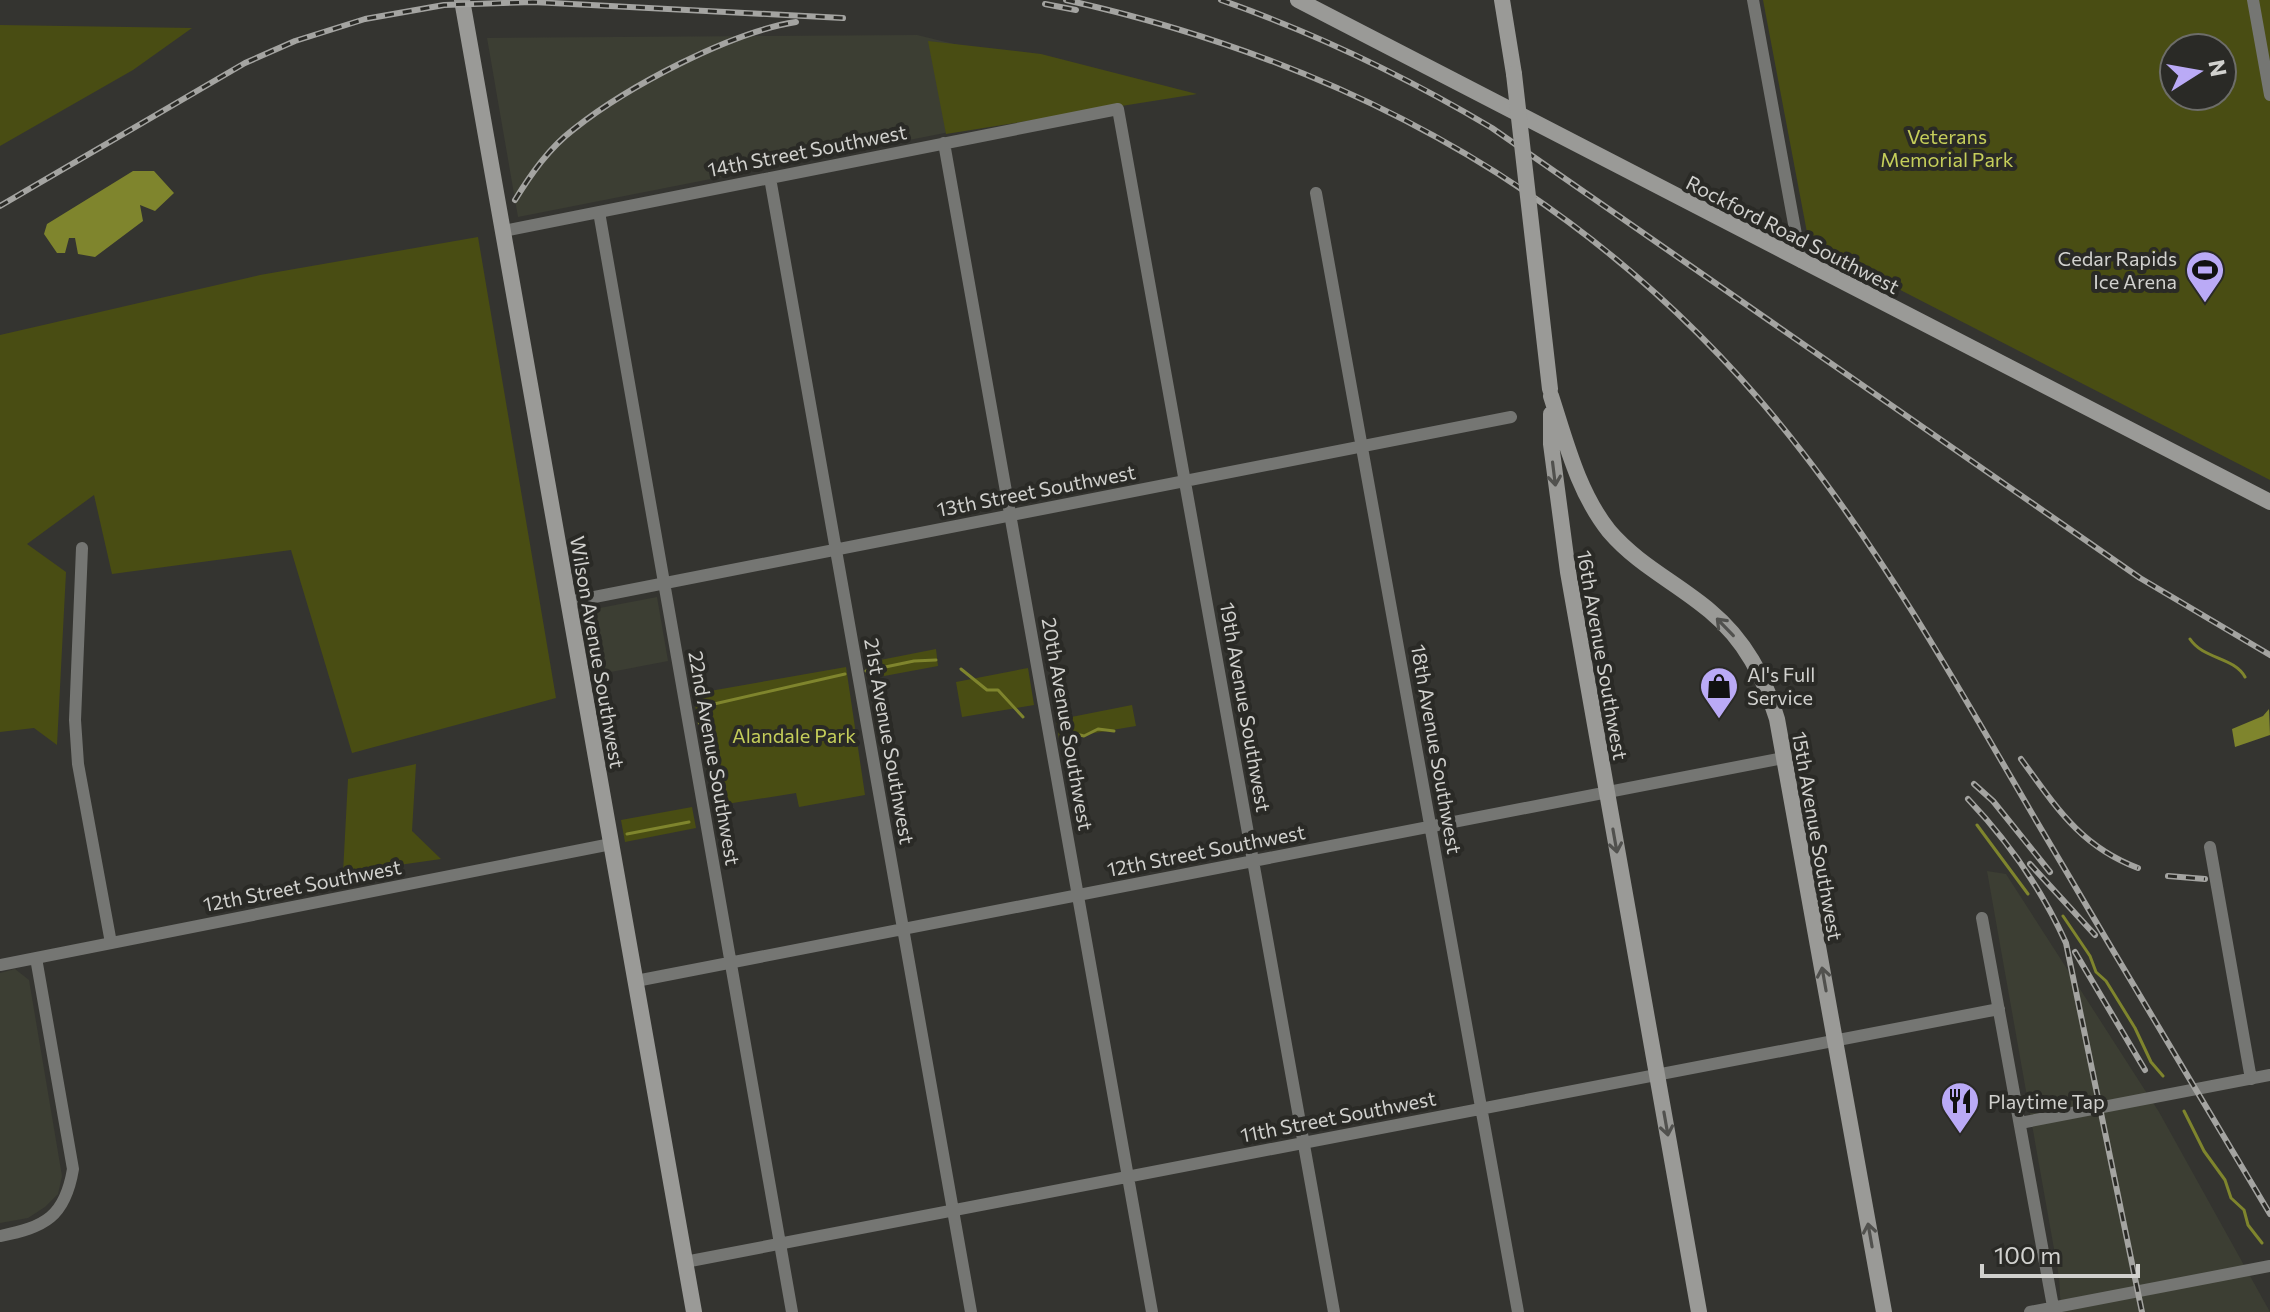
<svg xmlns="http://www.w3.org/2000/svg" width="2270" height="1312" viewBox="0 0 2270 1312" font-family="Commissioner,sans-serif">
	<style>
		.built { fill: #3c3e33 }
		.green { fill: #494d13; fill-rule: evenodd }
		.water { fill: #7f852d }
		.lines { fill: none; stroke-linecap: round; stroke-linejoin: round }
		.stream { stroke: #7f852d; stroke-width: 3 }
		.street { stroke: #757673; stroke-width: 12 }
		.secondary { stroke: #9a9a97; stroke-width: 16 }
		.rail-casing { stroke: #a4a4a1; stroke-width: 6 }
		.rail { stroke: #2a2a26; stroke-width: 3; stroke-dasharray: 9; stroke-linecap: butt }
		.secondary-bridge { stroke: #9a9a97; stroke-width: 16 }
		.oneway { stroke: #51514e }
		.labels { text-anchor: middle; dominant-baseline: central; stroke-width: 8; stroke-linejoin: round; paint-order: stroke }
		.park-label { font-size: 20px; fill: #c5ce5a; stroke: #2a2a26 }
		.street-label { font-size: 20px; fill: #d1d1ce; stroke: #2a2a26 }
		.poi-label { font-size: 20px; fill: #d1d1ce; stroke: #2a2a26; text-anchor: start }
	</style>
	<rect width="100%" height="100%" fill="#343430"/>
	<path class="built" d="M917,35L1152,92L518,217L487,38Z
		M657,597L668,661L595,675L584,611Z
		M1987,871L2006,874L2159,1112L2270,1312H2061L2059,1277Z
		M15,969L29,980L62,1176L58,1194L45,1207L28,1218L0,1223V973Z"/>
	<path class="green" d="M1763,0H2270V480L1809,243ZM2174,48H2222V96H2174Z
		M0,25L192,28L133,70L0,146Z
		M928,41L1041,54L1197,94L946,134Z
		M478,237L556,698L352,753L291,550L112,574L94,495L27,544L66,572L57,745L34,728L0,732V335L260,275Z
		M936,649L938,666L868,679L865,663Z
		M846,667L865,795L799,807L796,793L714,806L693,694Z
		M1028,668L1034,705L962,717L956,682Z
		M1132,705L1136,726L1059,739L1056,720Z
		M416,764L412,831L441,859L343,873L348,779Z
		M692,807L696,828L625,842L621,820Z"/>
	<path class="water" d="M133,171H154L174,193L155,211L140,205L143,221L95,257L78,254L75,238H69L65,253H57L44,234L47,224Z
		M2269,709L2270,735L2235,747L2232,729L2263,716Z"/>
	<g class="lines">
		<path class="stream" d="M2190,639C2203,659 2234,657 2245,677
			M961,669L987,690H998L1023,717
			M866,671L914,661L936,660
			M1072,733L1084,736L1098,729L1114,731
			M713,793L698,716L701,707L845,674
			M1977,825L2028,894
			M627,834L689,822
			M2063,916L2090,956L2096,972L2106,981L2135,1028L2151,1062L2163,1076
			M2184,1111L2204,1151L2225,1180L2231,1198L2244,1210L2248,1225L2262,1243"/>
		<path class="street" d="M1753,0L1801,262
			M2253,0L2270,95
			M944,143L1152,1312
			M770,178L971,1312
			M1316,193L1518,1312
			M599,212L792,1312
			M503,231L1118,109L1334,1312
			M82,548L75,720L78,764L111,943
			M569,602L1511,417
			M2210,847L2251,1079
			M1982,918L2054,1312
			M0,965L611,844
			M636,981L1783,758
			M2020,1123L2270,1075
			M0,1236C45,1227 65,1217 73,1169L36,958
			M685,1262L1999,1009
			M2030,1312L2270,1266"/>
		<path class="secondary" d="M462,0L694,1312
			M1298,0L2270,502
			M1502,0L1514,74
			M1551,396C1566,442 1578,492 1609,531C1638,565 1677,583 1710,611C1745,640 1764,677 1777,719L1884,1312
			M1551,414V444L1568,572L1699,1312"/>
		<g class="rail-casing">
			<path id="rail" d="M1066,0C1364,66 1615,209 1803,453C1892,568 1964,697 2037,822C2114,953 2192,1083 2270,1214
				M1221,0C1317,34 1405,76 1492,128L2140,578L2270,655
				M1045,4L1076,10
				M515,200C531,174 549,148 574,129C627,87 730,32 796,22
				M0,206L245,63L295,41L365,19L444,5L533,2L843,18
				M2021,759C2056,807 2080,846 2138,868
				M1974,784L1993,801L2050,872
				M1968,799C2008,841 2042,890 2066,943L2142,1312
				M2030,864L2095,935
				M2168,876L2205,879
				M2075,952L2145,1070"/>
		</g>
		<use href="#rail" class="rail"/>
		<path class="secondary-bridge" d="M1514,74L1550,389"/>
	</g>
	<defs><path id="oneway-shaft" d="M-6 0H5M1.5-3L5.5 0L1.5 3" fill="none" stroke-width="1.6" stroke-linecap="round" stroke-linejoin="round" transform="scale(2)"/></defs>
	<g class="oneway">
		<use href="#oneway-shaft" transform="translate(1554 474) rotate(83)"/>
		<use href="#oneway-shaft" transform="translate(1725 627) rotate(-134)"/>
		<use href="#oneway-shaft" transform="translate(1615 841) rotate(80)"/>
		<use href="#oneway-shaft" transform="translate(1824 979) rotate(-100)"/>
		<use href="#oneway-shaft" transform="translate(1666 1124) rotate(80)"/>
		<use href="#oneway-shaft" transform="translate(1870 1235) rotate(-100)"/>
	</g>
	<defs>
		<g id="stadium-pin" transform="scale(2)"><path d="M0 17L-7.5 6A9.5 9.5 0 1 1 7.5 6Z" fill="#baaaf6" stroke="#2a2a26"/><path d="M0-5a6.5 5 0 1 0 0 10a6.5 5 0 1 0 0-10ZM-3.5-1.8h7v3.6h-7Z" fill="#111"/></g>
		<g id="shop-pin" transform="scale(2)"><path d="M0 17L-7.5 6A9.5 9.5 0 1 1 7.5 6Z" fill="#baaaf6" stroke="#2a2a26"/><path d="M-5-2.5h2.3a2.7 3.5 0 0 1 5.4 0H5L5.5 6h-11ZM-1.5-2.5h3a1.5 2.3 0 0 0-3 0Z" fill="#111"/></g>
		<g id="restaurant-pin" transform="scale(2)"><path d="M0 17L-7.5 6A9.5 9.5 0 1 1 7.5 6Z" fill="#baaaf6" stroke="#2a2a26"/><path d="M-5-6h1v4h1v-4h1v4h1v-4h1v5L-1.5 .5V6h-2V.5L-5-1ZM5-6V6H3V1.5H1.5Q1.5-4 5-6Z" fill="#111"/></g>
	</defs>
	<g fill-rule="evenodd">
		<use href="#stadium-pin" x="2205" y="270"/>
		<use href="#shop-pin" x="1719" y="686"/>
		<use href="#restaurant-pin" x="1960" y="1101"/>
	</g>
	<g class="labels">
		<g class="park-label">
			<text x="1947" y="136">Veterans<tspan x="1947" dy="23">Memorial Park</tspan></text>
			<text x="794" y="735">Alandale Park</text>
		</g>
		<g class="street-label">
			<text transform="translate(807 150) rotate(-11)">14th Street Southwest</text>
			<text transform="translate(1793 234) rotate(27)">Rockford Road Southwest</text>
			<text transform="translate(1036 490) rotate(-11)">13th Street Southwest</text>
			<text transform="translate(598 652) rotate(80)">Wilson Avenue Southwest</text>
			<text transform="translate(1603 655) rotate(80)">16th Avenue Southwest</text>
			<text transform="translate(1246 707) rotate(80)">19th Avenue Southwest</text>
			<text transform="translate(1068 724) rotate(80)">20th Avenue Southwest</text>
			<text transform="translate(890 741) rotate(80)">21st Avenue Southwest</text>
			<text transform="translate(1437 749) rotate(80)">18th Avenue Southwest</text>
			<text transform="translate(715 758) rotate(80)">22nd Avenue Southwest</text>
			<text transform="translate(1818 836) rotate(80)">15th Avenue Southwest</text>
			<text transform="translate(1206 850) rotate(-11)">12th Street Southwest</text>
			<text transform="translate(302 885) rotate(-11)">12th Street Southwest</text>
			<text transform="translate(1338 1116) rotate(-11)">11th Street Southwest</text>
		</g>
		<g class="poi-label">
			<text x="2177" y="258" text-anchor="end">Cedar Rapids<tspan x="2177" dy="23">Ice Arena</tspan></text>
			<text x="1747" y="674">Al's Full<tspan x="1747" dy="23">Service</tspan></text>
			<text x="1988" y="1101">Playtime Tap</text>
		</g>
	</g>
	<g transform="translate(2198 72) rotate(79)"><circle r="38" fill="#2a2a26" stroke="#6d6d69" stroke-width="2"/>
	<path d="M0-6L14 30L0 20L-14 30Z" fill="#baaaf6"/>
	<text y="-12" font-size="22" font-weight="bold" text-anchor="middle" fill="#d1d1ce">N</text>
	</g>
	<path d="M1982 1264v12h156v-12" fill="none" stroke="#d1d1ce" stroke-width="4"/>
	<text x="1994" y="1264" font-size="24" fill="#d1d1ce" stroke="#2a2a26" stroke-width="6" paint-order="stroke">100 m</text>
</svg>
